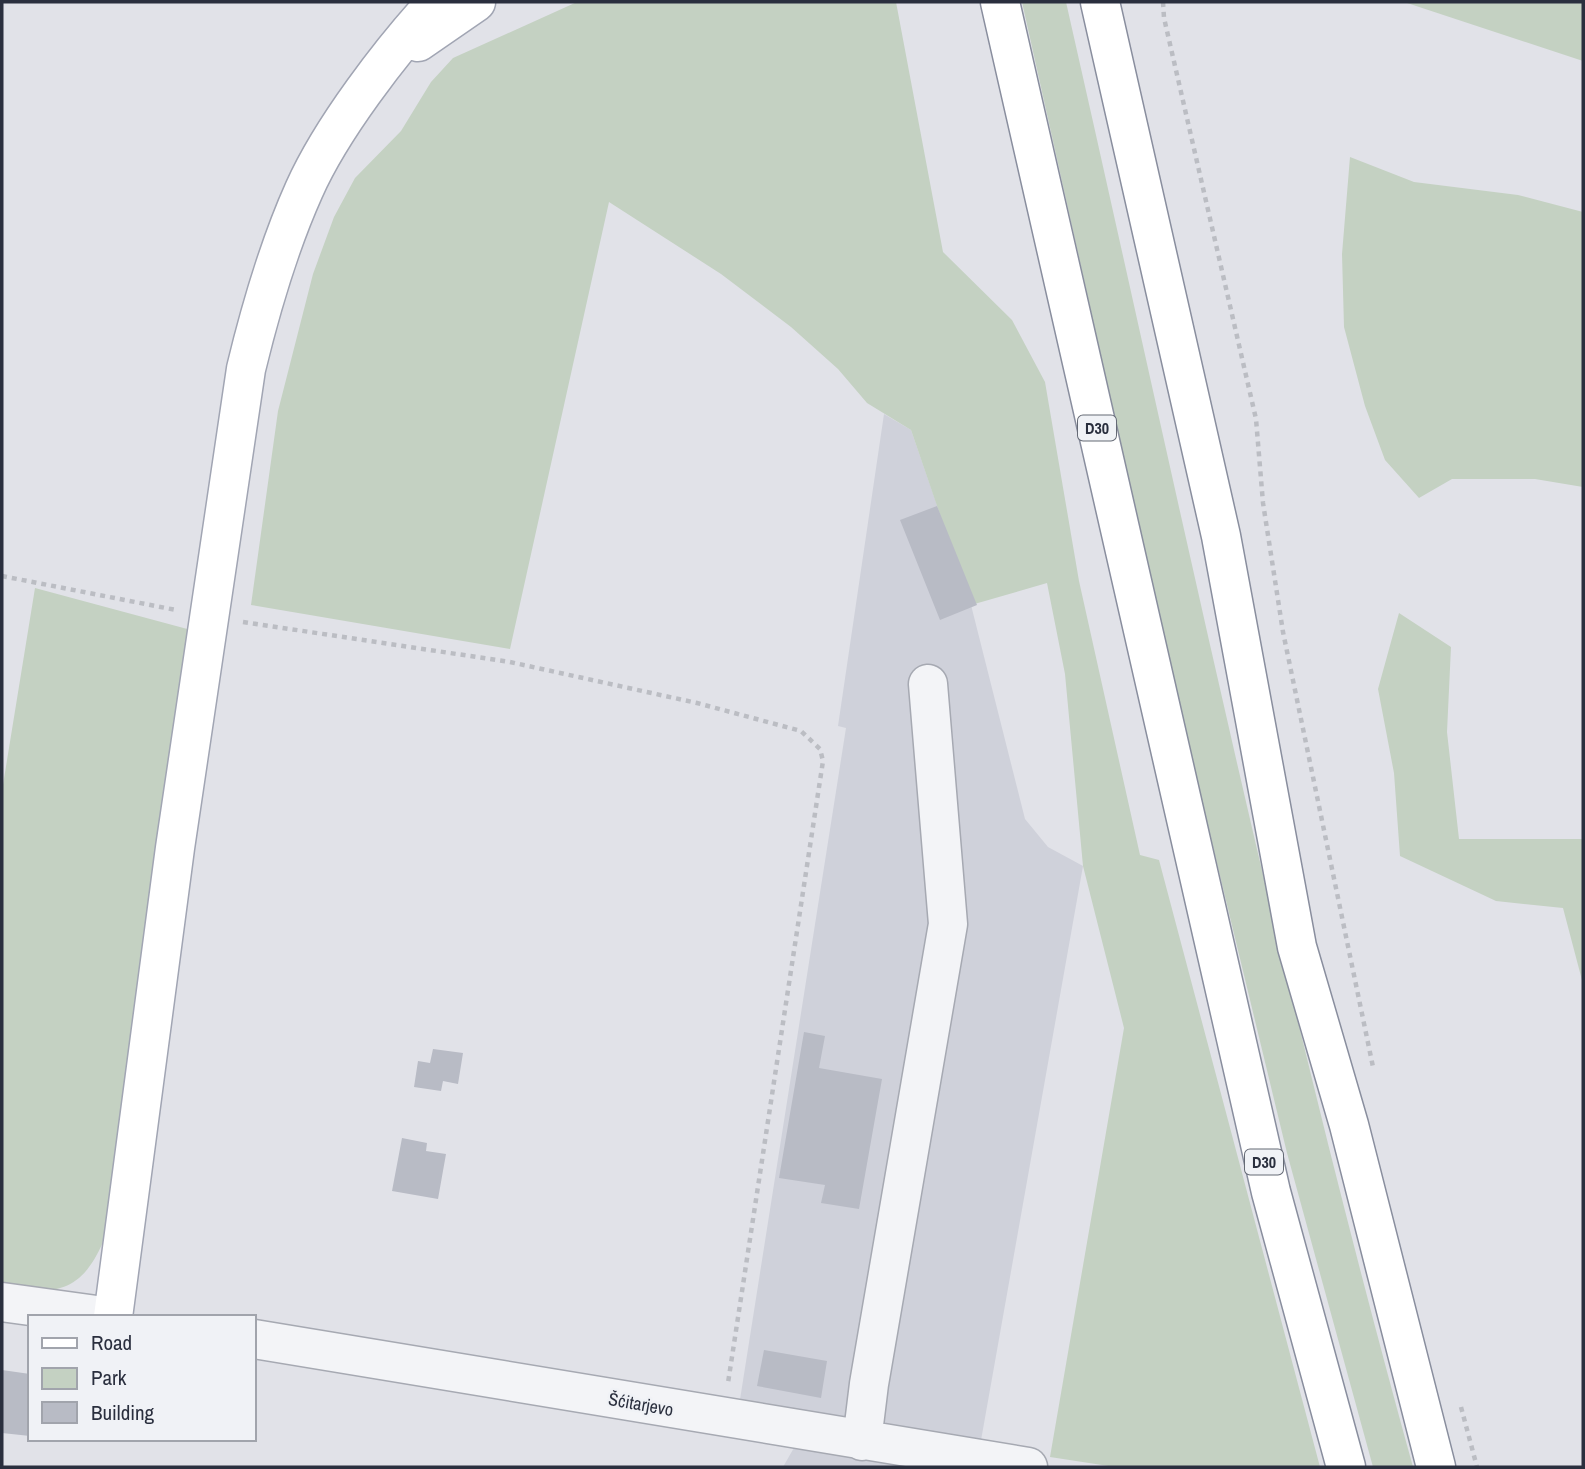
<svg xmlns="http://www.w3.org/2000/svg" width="1585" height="1469" viewBox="0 0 1585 1469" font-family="'Archivo Narrow',sans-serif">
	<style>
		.built { fill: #cfd1da }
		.green { fill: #c4d1c2 }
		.building { fill: #b8bbc5 }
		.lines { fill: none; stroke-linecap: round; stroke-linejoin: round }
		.minor-casing { stroke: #a6a9b2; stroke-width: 41 }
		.major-casing { stroke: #a1a5b3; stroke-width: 41 }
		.highway-casing { stroke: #898e9e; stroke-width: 41 }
		.path { stroke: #bbbdc3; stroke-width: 4.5; stroke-dasharray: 5 5; stroke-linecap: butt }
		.minor { stroke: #f3f4f7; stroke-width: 38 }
		.major { stroke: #fff; stroke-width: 38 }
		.highway { stroke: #fff; stroke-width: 38 }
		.labels { text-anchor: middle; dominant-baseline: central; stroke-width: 5; stroke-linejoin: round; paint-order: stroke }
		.shield { fill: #f0f2f6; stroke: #656a75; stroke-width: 2 }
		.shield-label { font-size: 16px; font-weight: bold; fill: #2a2f3e }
		.street-label { font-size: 18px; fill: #2a2f3e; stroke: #f0f2f6 }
	</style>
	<rect width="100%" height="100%" fill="#e1e2e8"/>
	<path class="built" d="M884,414L911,430L947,534L971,605L1025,819L1048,847L1083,866L980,1446L739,1406L846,728L838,726Z
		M795,1446L924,1467H783Z"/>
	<path class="green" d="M577,2H896L943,252L1012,320L1045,382L1079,581L1140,855L1159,860L1320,1467H1115L1050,1457L1124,1028L1083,866L1065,674L1047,583L971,605L911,430L867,403L838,369L791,327L721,274L609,202L510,649L251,605L278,411L313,274L334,217L355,178L401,131L431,82L453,58Z
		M1022,2H1066C1177,491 1279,983 1413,1467H1373L1287,1153L1179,706Z
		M1404,2H1583V61Z
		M1350,157L1414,182L1518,195L1583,212V487L1535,479H1452L1419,498L1385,460L1365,406L1344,327L1342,254Z
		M35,588L191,630L147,959L103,1242C80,1295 53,1294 2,1288V791Z
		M1399,613L1451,647L1447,732L1459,839H1583V984L1563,908L1496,901L1400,856L1394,773L1378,689Z"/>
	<path class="building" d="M937,506L977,605L940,620L900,520Z
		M804,1032L825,1036L819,1068L882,1079L859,1209L821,1203L825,1185L779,1178Z
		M433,1049L463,1053L458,1084L443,1081L441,1091L414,1087L418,1061L430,1063Z
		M402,1138L427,1143L426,1151L446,1154L438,1199L392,1191Z
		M764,1350L827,1361L821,1398L757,1386Z
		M2,1370L30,1374V1436L2,1433Z"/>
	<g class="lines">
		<g class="minor-casing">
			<path id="minor" d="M2,1302L111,1317
				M254,1339L1028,1467
				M862,1441L869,1384L948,924L928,684"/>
		</g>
		<g class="major-casing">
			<path id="major" d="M418,42L476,2
				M113,1317L175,848L246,369C261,307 278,248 304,190C331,129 391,51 436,2"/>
		</g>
		<g class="highway-casing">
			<path id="highway" d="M1000,2L1271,1192L1346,1467
				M1100,2L1221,536L1297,947L1349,1125L1436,1467"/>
		</g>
		<path class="path" d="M1163,2L1164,18L1256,419L1263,503L1283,632L1373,1067
			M2,576L176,610
			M243,622L510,662L697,703L801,731L820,749L823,761L728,1383
			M1461,1407L1477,1467"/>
		<use href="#minor" class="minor"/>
		<use href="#major" class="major"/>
		<use href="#highway" class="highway"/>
	</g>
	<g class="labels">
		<g class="shield">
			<rect x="1078" y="415.5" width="38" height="25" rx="5"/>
			<rect x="1245" y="1149.5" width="38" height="25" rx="5"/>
		</g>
		<g class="shield-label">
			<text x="1097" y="428">D30</text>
			<text x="1264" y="1162">D30</text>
		</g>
		<g class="street-label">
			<text transform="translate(641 1404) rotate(10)">Šćitarjevo</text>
		</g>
	</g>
	<rect width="1585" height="1469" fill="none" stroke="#2a2f3e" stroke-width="7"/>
	<rect x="28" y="1315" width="228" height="126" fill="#f0f2f6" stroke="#a1a4ac" stroke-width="2"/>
	<rect x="42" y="1338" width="35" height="10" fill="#ffffff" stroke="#a1a4ac" stroke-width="2"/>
	<text x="91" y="1350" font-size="21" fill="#2a2f3e">Road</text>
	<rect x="42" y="1368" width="35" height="21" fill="#c4d1c2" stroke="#a1a4ac" stroke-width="2"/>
	<text x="91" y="1385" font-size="21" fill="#2a2f3e">Park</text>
	<rect x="42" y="1402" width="35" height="21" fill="#b8bbc5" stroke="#a1a4ac" stroke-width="2"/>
	<text x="91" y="1420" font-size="21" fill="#2a2f3e">Building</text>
</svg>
